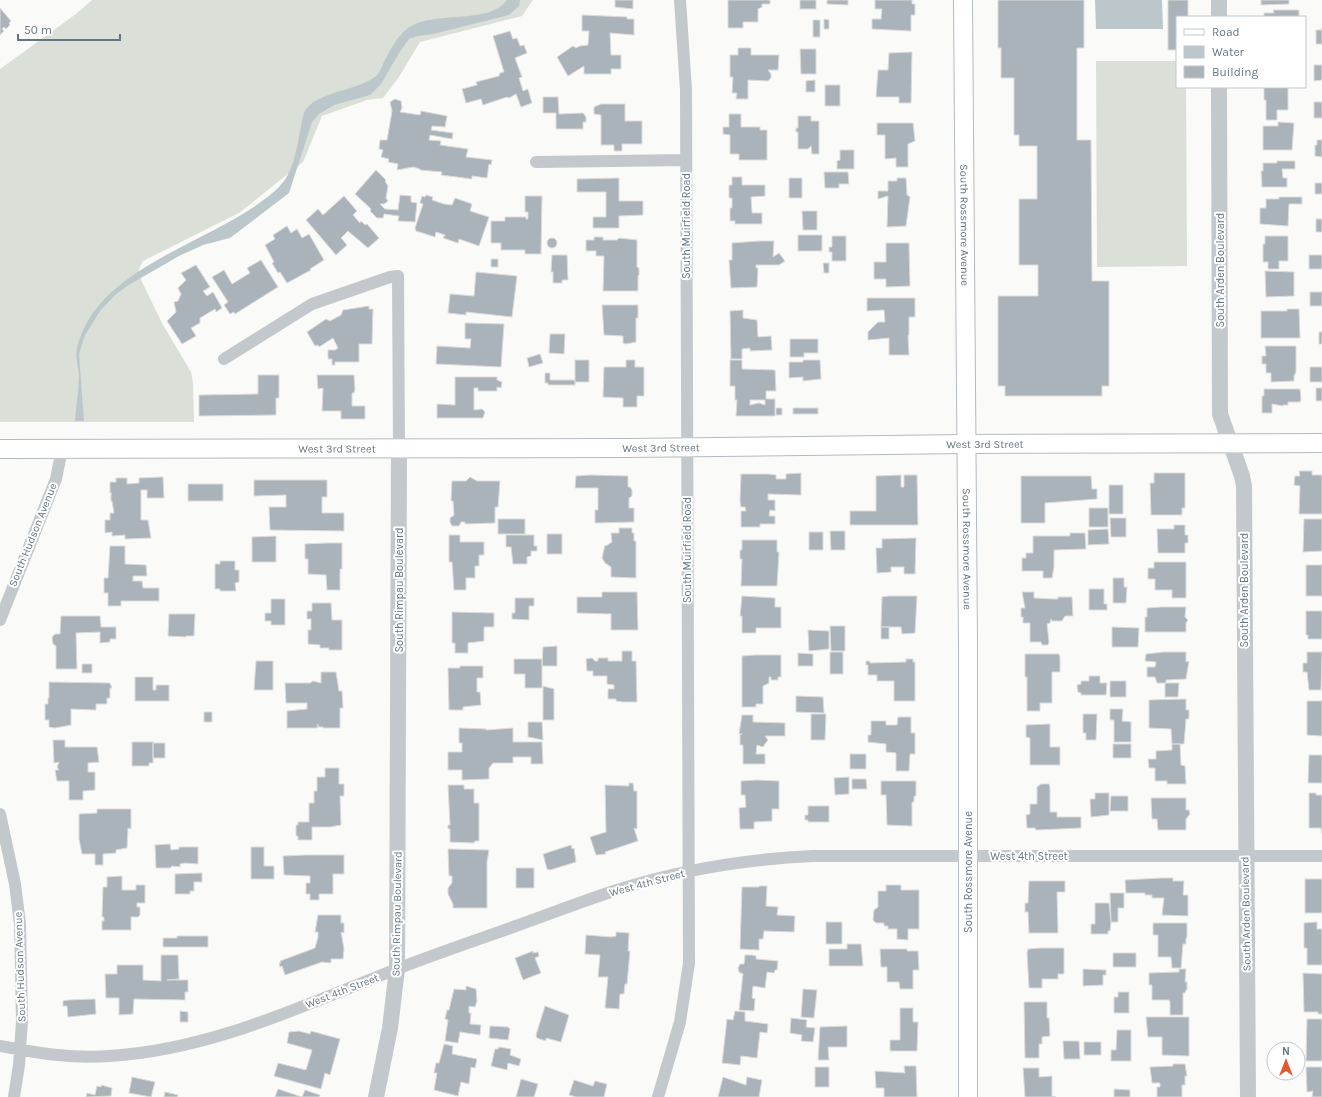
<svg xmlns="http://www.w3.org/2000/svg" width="1322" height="1097" viewBox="0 0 1322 1097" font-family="Karla,sans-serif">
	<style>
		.grass { fill: #dadfd7 }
		.water { fill: #bbc7cb }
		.building { fill: #aab3b9; stroke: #dcdcda; fill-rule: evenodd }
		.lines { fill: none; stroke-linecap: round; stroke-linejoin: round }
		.secondary-casing { stroke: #b3babf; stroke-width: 20 }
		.minor { stroke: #c3c8cc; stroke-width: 12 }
		.tertiary { stroke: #c3c8cc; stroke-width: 16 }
		.secondary { stroke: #fff; stroke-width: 18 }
		.labels { text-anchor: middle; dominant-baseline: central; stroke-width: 4; stroke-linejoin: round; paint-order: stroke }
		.street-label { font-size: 11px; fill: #657683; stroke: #fff }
	</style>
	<rect width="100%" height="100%" fill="#fafaf8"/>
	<path class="grass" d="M92,0H533L522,16L420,42L399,77L383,98L367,100L322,116L303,162L239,213L143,261L139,269L142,282L162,323L191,372L193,383L194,422H0V69L76,14Z
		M1096,61H1177V87H1186L1187,266L1097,267Z"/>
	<path class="water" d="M507,0H520L519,6L509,15L433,34L418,36L409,39L399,53L381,84L370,95L334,105L319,114L312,122L289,193L230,238L203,245L179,256L127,286L115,295L100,311L85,335L79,354L84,421H75C76,405 79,390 79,374C78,366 75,356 77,348C97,263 221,242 278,188C295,171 296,149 301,127C302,121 303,112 307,108C320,92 359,90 376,76C381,72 383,63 386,58C391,48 398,36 407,29C432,9 488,26 507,0Z
		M1095,0H1162L1163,29H1096Z"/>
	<path class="building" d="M615,0H633V9L615,7Z
		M728,0H770V4H762V7L758,9V22H743V28H728Z
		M800,0H816V9H800Z
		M827,0H848V5L827,4Z
		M875,0H912V4H915V15H911V31L872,29V19H881L882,9H875Z
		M998,0H1084V48H1077V140H1091L1092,281H1109V386H1102V396H1005V386H998V296H1038V265H1019V199H1037V146H1019V135H1014V78H1001V48H998Z
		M1168,0H1188V17H1177V50H1168Z
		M1261,0H1289V4L1261,5Z
		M0,8L11,21L9,23L10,25L6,29L4,27L2,29L4,31L0,35Z
		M1273,10H1299V17H1264V13H1274Z
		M582,15L627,17V19H634V35L610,33L611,55H621V69H611V74H584V66L568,76L557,57L573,46L576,48L580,46L588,45L589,31H582Z
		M824,19L829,20V29H824Z
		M813,20H820V37H813Z
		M1322,28V44H1316V30H1322Z
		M510,31L513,39L517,38L520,46L524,45L527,53L515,58L522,77L519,78L523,91L528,89L532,103L521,107L516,94L509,98L507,97L483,105L481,99L466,103L462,89L477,85L476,82L499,76L500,73L504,72L493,36Z
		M738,48H751V55H779L778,70H768L771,74V78L768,81L748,80V99H736L737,93H732L733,77H730V55H738Z
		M800,49H816V74H801Z
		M912,52L911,103H899V97H876L878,70H888L889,53Z
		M1314,65H1322V80L1314,81Z
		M815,80V92H806V81Z
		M825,85H840V106H825Z
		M1264,87H1288V110H1277V120H1266V100H1264Z
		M543,97H558L559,114L583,113L586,117V122H583V129H556V113H543Z
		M395,99L401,101L402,108L400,112L420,115L421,111L447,116L445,127L432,126L431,130L453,133L452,139L430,135L429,140L441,141L440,145L468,149L466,157L492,160L491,165L489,164L487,178L472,176V179L441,175L442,172L420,170V169L413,167L397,170L398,164L388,162L389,159L381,157L383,150L379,149L380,140H387L392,111L390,102Z
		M1314,102H1322V118H1314Z
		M601,104H625V121H642V144H622V151H614V145H601V115L594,114V107Z
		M729,114H741V127H760V130H767V160H739V154H730V135L723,134V127H729Z
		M798,116H811V121H819V154H812L811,146L808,149H798V132H796V128H798Z
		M1278,122L1294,123L1292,150H1263V126H1278Z
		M877,123H913L915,141L908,144V167H896V158L885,159V135H877Z
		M1317,140H1322V157L1315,156V145H1317Z
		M840,150H854V169H837V161L840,160Z
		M1277,161H1295V169H1282L1283,178H1287V187H1262L1261,171H1263V163H1277Z
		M376,170L386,180L385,181L388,186L386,198L388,201L384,204H380L385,209L398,210L400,195L411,196V202L417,203L415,222L398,221L399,216L384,214L383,218H377L370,211L371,209L355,194Z
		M824,172H848L849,184H839V188H825Z
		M732,177H742V185H765V196L751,197L752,213H762V224H735V221H730V208H732V198H729V185H732Z
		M619,178V201H643V215L619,216V228H593V217H606V192H577V179Z
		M789,178H802V198H789Z
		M897,178H906L907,195L910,197L906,226L887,227L888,196L878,199V191H888V181H897Z
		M1315,183H1322V194H1315Z
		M426,195L433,197L432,200L444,204L452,205L455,198L472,204L470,211L489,217L479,246L459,239L458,243L443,238L445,235L436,232L435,237L416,231L415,228L423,204L420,203L422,196L425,197Z
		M344,196L357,211L353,215L360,223L361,221L365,225L367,224L379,238L368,248L348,231L341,238L347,245L336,255L306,220L318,209L323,215Z
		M525,196H542L541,254H525V250H501V243H491V221H505V217H526V219H528V212H525Z
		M1279,197H1302V204H1289L1288,226L1260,224V208H1266V199H1279Z
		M802,211H817V230H803Z
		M1316,219H1322V232H1316Z
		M287,226L291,233L297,229L302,238L309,234L324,260L310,269L311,270L287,283L280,272L278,273L272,263L274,262L265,245L275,239L273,235Z
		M798,235H822V251H798Z
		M832,236H846V261H832V252H829V247H832Z
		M1265,236H1288V261H1279V269H1268V262H1263V244H1265Z
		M594,237H603V240H617L619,238L637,240V267L639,268V275L638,276V291H603L604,256H596V251H586V240H594Z
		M547 243a5 5 0 1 1 10 0a5 5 0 1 1-10 0Z
		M759,241H774L773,257L779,253L785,261L779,265H756V268H758L757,287L731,288L729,260H732V243Z
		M886,243H909L910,286L886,287V279H874V262H886Z
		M552,255H567L568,280H562V283H553V272H551Z
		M1309,255H1322V269H1309Z
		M491,259H498V267H491Z
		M261,260L278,287L235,314L234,312L230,314L224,305L228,302L212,277L224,270L232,284L250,273L247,268Z
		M823,263H829V273H824Z
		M196,265L210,287L203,291L207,296L213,292L222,308L216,312L215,309L200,318V323L191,328L196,336L182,344L167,321L176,312L174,302L178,301L181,294L178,288L186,280L181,273Z
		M1265,271L1294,272V296L1266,297Z
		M476,272L517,276L512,317L466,312V315L448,313L450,294L474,296Z
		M1310,292H1322V306H1310Z
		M867,298H915V317H909V335H908L909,355H889V338L868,340V332L878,322H885L884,310L867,311Z
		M602,305H638V318H636V342L626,344L623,343V336L604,335Z
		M369,306V309H373L372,344H359V362H335V365H332V359H328V350H335L338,348L333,338L319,347L318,345L315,346L307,332L326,319L330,321L341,315L343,310Z
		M1287,309H1299L1300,338H1261V311H1287Z
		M743,310V318L757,320L758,337L771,336L772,350L750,351V348L742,349V359H731L730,311Z
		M465,323L504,324L501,367L436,364L437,346L470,348L471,339H465Z
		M1319,332H1322V344H1319Z
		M550,334H565L564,354L549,353Z
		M790,339H818V353H804V357H790Z
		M1265,346H1296V372L1294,376V381L1271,382V373H1266V364H1262V356H1266Z
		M540,354L543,363L529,367L527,358Z
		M575,360H589V382H575Z
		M626,360H635V367H644V396H637V407H623V398L603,397L604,367H626Z
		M730,360H742V369L775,370L776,391H766V399H775V416H736L737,400H735V386H730ZM750,400H765V405L759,403L750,405Z
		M803,360H820L821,379L803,381V377L789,378V362H803Z
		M1310,367H1322V382H1310Z
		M545,373H550V380H575V385H548V383H545Z
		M258,375H279V398H276V415L199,416V395L258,394Z
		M317,375H354L355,390L354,393H352V406H365V419H341V411H322L323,388L318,389Z
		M455,377H497V380L502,382L501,388L497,387V391H478V388H474V410L482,409L485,412L483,418H437V404L455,405Z
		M1316,388H1322V401H1316Z
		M1264,389H1300L1301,399L1300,402H1288V405H1283V406L1272,404V413H1262V396H1264Z
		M776,408H782V415H776Z
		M793,408H818V414H793Z
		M1299,471H1312V475H1322V514H1299L1300,486L1294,485L1295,476H1300Z
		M801,473V495L768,494V500H775V511L770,510L769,516H775V524H760V527H741V511H746L745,507H741L740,501L741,474H768L776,475V479H786V474Z
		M1154,473H1185V508H1182V515H1151L1150,483H1154Z
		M590,475L628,476V487H630L632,490V496L629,498V508H634V522L595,523V510H598V488H575L576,476Z
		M901,475V487H904V475H917L918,525H850V511H876V476Z
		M1021,476H1091L1092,489H1097V499L1045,503V523H1021Z
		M163,477L164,498H147V490H141V520H148L151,538L125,539V535L112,536V532L105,533V520H110V513H114L112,501H111V494L112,493H110V482H116V478H127V484L139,483V478Z
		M470,477L477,481H500L498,507H495V523L465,524V522H461L459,526H452L450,522V518L454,515L453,501H451L452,481H466Z
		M254,480H327V497H322V513H344V531L270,530L269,507H286V495L254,496Z
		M188,484H223V501H188Z
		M1109,485H1123V514H1109Z
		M1089,508H1108V527H1089Z
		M1110,518H1126V537H1111Z
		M498,519H525V534H498Z
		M1304,519H1322V551L1303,552Z
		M1174,525H1185V535H1188V543H1185V553H1158L1157,529H1174Z
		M619,528H632V533H634V541H636V578L611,577V567L605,563L602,558L605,545L606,546L612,542L611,533H619Z
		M1108,529L1109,544L1088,545V530Z
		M830,531H845V550H831Z
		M809,532H823V550H809Z
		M1070,533H1085L1086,549L1054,550V567L1052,578H1043V571H1022V558H1026V553H1033V536H1070Z
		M547,534H562V554H547Z
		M449,535H460V542H484V555H479V566H475V578H466V590H454L452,562H449Z
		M506,535H534V546H537V551H531V556L527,557V564H513L511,547H506Z
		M276,536V562H252V537Z
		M916,538L915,574H904V567H891V572L877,573L876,548H882V539Z
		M742,540H777V552H779L777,586H741L742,559H740V550H742Z
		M326,543H342V569H340V590H327L326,575L308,574V559H305V544Z
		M110,546H125V564L146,565L147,576H133V581H142L143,588H159V601H121V606H108V593H104V578H108Z
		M220,561H235V570H239V582L235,583L236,591H220V589H215V564H220Z
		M1154,562H1186V598H1172V590H1155V579H1148V568H1154Z
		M1306,565H1322V596H1306Z
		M1113,578H1124V587H1127L1126,603H1113Z
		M1089,589H1104V604H1107V610H1089Z
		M602,592H637L638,630H611V614L577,613V597H602Z
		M1022,592H1034V598L1054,599H1058V597H1072L1073,616H1065L1062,621H1052L1051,619L1050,623L1047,624L1049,642L1048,645H1042L1041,642H1030V623H1023V617H1021V608H1025Z
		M742,596L775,598V607H781V628H756V633H742V616H740Z
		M889,596H917L915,633L902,634L901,627H881L882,597Z
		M515,598H534V606H529V620L512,619V613H515Z
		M271,599H285V625H271V621H265V613H271Z
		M312,603H331L332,620H342V650H329V648H320V645L308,644V630H311V619H307V611H312Z
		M1161,607H1186L1185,617L1188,620L1186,623V632H1145V617H1147V608Z
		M1306,611H1322V639H1308V635H1306Z
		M452,612L494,613V627H484V641L468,643V653H455V643H452Z
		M169,614H195L194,636H186V637L168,636Z
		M61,616H100L101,627H116V639H110V642L100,643V632L76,633L77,669H56V646L53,644L52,637L55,634H60Z
		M830,626H845V651H831Z
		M881,627H889V639H881Z
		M1112,627L1139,628L1138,647H1112Z
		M808,630L829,631V649L809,651Z
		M557,646V666H542L543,647Z
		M622,651H632V661H636L637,702H623L616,701V699H608V689H614V685L607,684V676H593V671H587L586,659L592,658L595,661H598V658H608V661H622Z
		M830,652H843V674H830Z
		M1164,652H1186V662L1189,661L1186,679L1166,680V683H1157L1155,677H1147V667H1155L1156,662L1145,661L1146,654Z
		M1307,652H1322L1321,690H1309L1307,672H1303V663H1307Z
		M798,653L813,654V666H798Z
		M1025,654H1059L1060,657V672H1052V703H1040V711H1027V677H1025Z
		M754,655H781V677H778V680H771V677H769V683L763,686V704H756V707H742V656Z
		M514,659H542V688H525V674H514Z
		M906,659H913V662H915V701H894V681H877V675H868V665H866V661H870V663L906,662Z
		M256,661H273V690H254Z
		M82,664H92V673H82Z
		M460,666H483V678H477V692H480L481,705L463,707V710H449L448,668H460Z
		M321,672H336L339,691H342L343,708H340V728H323V727H318V724L317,728H287V711L307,709V703H286L285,683H310L313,681L321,683Z
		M1089,676H1100V683H1107L1106,695H1081V693L1078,692L1077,685L1081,684V681H1089Z
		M135,677H153V690H156V685H169V701H135Z
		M1110,681H1126V697H1110Z
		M49,682L110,683L112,688H110V698H107V704H96V710L71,709V725L55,728L49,727V720H45V704H48V698H49Z
		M1165,683H1179L1178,697H1165Z
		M543,686L554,689V720H543Z
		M796,696L823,697L824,713L796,712Z
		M1186,699V710H1189V719H1186L1184,744H1172L1171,729L1149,728V700Z
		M1307,701H1322V736L1307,735Z
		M1110,709H1123L1122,721L1131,722V742H1114V720H1110Z
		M204,712H212V722H204Z
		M811,714H826L825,740H811Z
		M1083,714H1097L1096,740H1086V733H1083Z
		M742,715H753V722L785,723V736H765L768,740L765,744L763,747L757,745L756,754H765V764H743V745H740V735L742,734H739Z
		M898,717H911V733H915V754H910L909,771H896V753L886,752V744L868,742V735H871V721H886V725H897Z
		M528,722H542L543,740L528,737Z
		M1050,724V747H1060V765H1030V738L1026,737V725Z
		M459,728L486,729V730L513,728V742H542L543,764H531V757H513V763H493L489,768V779L462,780V770H448V752H462V743H459Z
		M53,740H65V747H97L99,762L88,763V772H95V790L83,791V800H69V781H57L55,770H59L57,767L59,762L54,763Z
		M132,742H153V763H149V766H132Z
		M153,743H165V758H153Z
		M1113,744H1131V758H1113Z
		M1172,744H1180L1181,765L1185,766L1186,784H1167V781H1155V768H1149L1148,759H1156V751L1172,750Z
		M850,754H866V769H850Z
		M1309,755H1322V783H1308Z
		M325,768H339V784H344V796H340L341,825L330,827H312V840H298V836H296V825H298V822H309V803H314V791H317V777H325Z
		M849,777V794L835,795L834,778Z
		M852,779H866L867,789H852Z
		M756,780L779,781V809H772V821L754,822V829H740L739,808L746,807L745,795H741V781Z
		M881,781H916V796H914V802H912V826L887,825L886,795H881Z
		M629,783H633L634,791H637V829L634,828L638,841L605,852L606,854L596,855L590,837L606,832L605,785L629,786Z
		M1041,784H1049L1050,787V812H1057V817H1081V828L1036,830L1035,828H1027L1026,815L1030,814V804H1037V787Z
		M448,785H464V789H474V803H479V841H475L474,843L450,842V829H448V825H450Z
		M1095,793H1109V815L1091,817L1090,799H1095Z
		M1309,793H1316V795H1322V834L1321,828H1309Z
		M1111,796H1128V811H1110Z
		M1151,798H1186V810H1189L1190,814L1186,819V830H1158L1157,819H1152Z
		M808,806H829V822H808V820H805V815H808Z
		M97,809H131V829L128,828L127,848L116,850V853L103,854V865H95V854H82L79,839V814L97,813Z
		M170,844L171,850L179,849V847H198V864L185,863L180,864V867L172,866L170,868H156L155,845Z
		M571,845L572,849L574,848L576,862L550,870L547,869L543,854Z
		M251,847H264V866H274V879H251Z
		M448,849L489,850L487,862V908H453V904L448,894V888L452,883V876H449Z
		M305,855H344V874H333V894H319V900H310V894H306V883H310V876L284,875L283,856Z
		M516,868H534V888H516Z
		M202,873V882H194V891H190V894H175V874Z
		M122,876V890H136V885H145V903H137V907H140V915L138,917H131V930H102V921H104V917H102L103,887H107V877Z
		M1162,878H1173V881H1184L1183,895H1188V916L1162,915L1164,898H1152V895H1145V893H1126L1125,880Z
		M1305,879H1322V913H1305Z
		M1029,881H1065V892H1057L1058,933H1029L1028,912H1025V903H1028Z
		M886,885H901V890H919V929H908V940L897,939V929H888V926H884V923H876L873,920L874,910L878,907V891H886Z
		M759,886H767L766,906L778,907L777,915L795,916L794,932L764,931L763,939H759V950L740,949L742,887H759Z
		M1110,893H1124V908H1118V922H1111Z
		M1095,903H1109L1111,922L1110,931H1108V934H1091V924H1095Z
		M318,915H341V923H344V933L341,932L344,949L343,959H331V963L322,962L285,975L282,966L280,967L279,963H281L280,961L315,948L318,937V932H315Z
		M826,922H842V944H826Z
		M1317,922V929H1322V965H1307V948H1304V923Z
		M1153,923H1187V938H1186V944H1183L1181,968H1172L1171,957H1158V935H1153Z
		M616,932L629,933L628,951H630L627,984H625L624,994H620L619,1009L605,1008L608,977H598L600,955L585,954L586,935L611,937L616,936Z
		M177,936H208V947H163V938H177Z
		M847,944H861L863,966H829V949H847Z
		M1041,948H1064V974H1058V979H1042V988H1029L1027,953L1028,949Z
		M880,949H907V951H918L919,970H913V989H900L899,982H887V967H881Z
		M533,951V953L538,952L539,956L535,958L541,973L523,980L515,958Z
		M1113,953H1136V967H1113Z
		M161,955H178L179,979L167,980H188V992H185V1000L134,999L133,1014L119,1015V998H106L105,974H117V965H143V980L161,981Z
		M745,955H752L756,956V959L778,961L777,970H775L774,973L767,972L765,988L753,986L752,998L755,999L754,1011L739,1010L743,974L739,972L738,968L740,964H744Z
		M1083,969L1106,970V975H1103V985L1083,986Z
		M1179,969H1186L1185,982H1187V990H1186L1185,993H1183V1015H1170V1002L1169,1000H1152V985H1149V973L1179,972Z
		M1303,973L1322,974V1014H1318V1012H1304Z
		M466,986L476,989L477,1001L475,1007L469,1006V1013H471L470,1024L481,1025L480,1035L460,1032L458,1043L445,1041L448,1020L445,1019L447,1010H449L454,989L466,990Z
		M803,989L817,990L814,1018L801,1017Z
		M1118,992H1129V1013H1114V997H1118Z
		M95,999L96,1014L68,1017L67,1006H63V1001L68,1000Z
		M1024,1002H1047V1018H1049L1050,1036L1042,1037V1044H1039V1058H1025Z
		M545,1006L569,1015L561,1042L546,1038V1041L537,1038L536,1035Z
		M900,1008H913V1022H918L917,1051H890V1040H900Z
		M180,1011L188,1012V1022H180Z
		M735,1011L745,1012V1021L768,1024L767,1033L760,1032L757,1058L741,1056L740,1065L722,1063L727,1019L733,1020Z
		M1146,1017H1189V1056L1162,1055V1037H1148Z
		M791,1018L807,1020L806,1027L815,1028L813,1042L801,1041L802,1035L790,1033Z
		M1307,1019H1322V1061H1306Z
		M490,1026L508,1027L510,1029L508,1040L489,1038Z
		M847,1026V1047H828L829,1060H818L820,1027Z
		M1117,1030H1131V1061H1111V1050H1116Z
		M299,1031L310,1034L311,1031L340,1039L330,1075L325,1073L321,1089L274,1076L278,1063L306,1070L312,1050L287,1043L289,1032Z
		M1063,1041H1079L1080,1059H1064Z
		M1084,1042H1101V1055H1084Z
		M444,1044L453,1046L452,1054L477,1059L475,1068L471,1067L469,1084L461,1082L458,1096L434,1090L437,1073H434L436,1063H439Z
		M499,1047L511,1049L510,1055L521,1059L519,1066L508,1063L507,1070L491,1066L495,1049H498Z
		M1173,1064H1185L1187,1076H1185V1085H1182V1097H1157V1087H1160V1083H1152L1150,1067L1173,1066Z
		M904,1066H916L917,1097H884V1088H876L875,1071L905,1073Z
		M815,1067H829V1087H815Z
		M1306,1067H1322V1097H1312L1313,1091L1307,1092Z
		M1023,1068H1039V1077L1052,1076V1096L1056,1097H1025Z
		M132,1077L155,1082L151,1097L129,1093Z
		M723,1077L746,1085L747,1077L762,1080L759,1097H718Z
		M521,1079L538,1084L534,1097H516Z
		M574,1080L593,1086L595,1081L607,1084L604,1097H576L569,1095Z
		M101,1085L112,1088L111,1096L86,1097L87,1093L95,1095L97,1086L101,1087Z
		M278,1089L302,1097H275Z
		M1114,1089L1130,1090V1097H1114Z
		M305,1090L320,1095L319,1097H302Z
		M165,1092L178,1095L177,1097H164Z"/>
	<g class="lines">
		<g class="secondary-casing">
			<g id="secondary">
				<path id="s1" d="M963,0L968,645V1097"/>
				<path id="s2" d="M0,449L627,448L966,444L1322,443"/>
			</g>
		</g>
		<path class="minor" d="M536,162L686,160
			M224,359L312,304L390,277L398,276L399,448
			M0,620L56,479L62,449
			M0,814L15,884L20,924L22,1021L19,1065L14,1097
			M0,1046C36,1053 73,1059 110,1056C211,1050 304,1005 397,969C435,954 474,941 513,927C548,915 582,901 617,890C680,870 747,859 813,856H1322
			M658,1097L680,1022L689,963L686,90L680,0"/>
		<path class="tertiary" d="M1219,0V17
			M1219,87L1220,414L1242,476L1244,486L1248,1097
			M376,1097L390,1028L397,969L399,448"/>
		<use href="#secondary" class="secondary"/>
	</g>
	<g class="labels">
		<g class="street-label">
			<text stroke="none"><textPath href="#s1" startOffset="225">South Rossmore Avenue</textPath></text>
			<text transform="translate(686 226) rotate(-90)">South Muirfield Road</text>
			<text transform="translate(1220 270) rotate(-90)">South Arden Boulevard</text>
			<text stroke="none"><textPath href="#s2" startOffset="985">West 3rd Street</textPath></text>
			<text stroke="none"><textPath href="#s2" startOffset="661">West 3rd Street</textPath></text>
			<text stroke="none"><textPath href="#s2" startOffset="337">West 3rd Street</textPath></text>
			<text transform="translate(33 535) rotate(-68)">South Hudson Avenue</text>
			<text stroke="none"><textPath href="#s1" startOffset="549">South Rossmore Avenue</textPath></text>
			<text transform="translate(687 550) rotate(-90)">South Muirfield Road</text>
			<text transform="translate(399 590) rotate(-90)">South Rimpau Boulevard</text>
			<text transform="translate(1244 590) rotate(-90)">South Arden Boulevard</text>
			<text x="1029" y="856">West 4th Street</text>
			<text transform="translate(968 872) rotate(-90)">South Rossmore Avenue</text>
			<text transform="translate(647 883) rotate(-15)">West 4th Street</text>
			<text transform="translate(397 914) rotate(-89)">South Rimpau Boulevard</text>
			<text transform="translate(1246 914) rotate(-91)">South Arden Boulevard</text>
			<text transform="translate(20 967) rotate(-92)">South Hudson Avenue</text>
			<text transform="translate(342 991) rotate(-21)">West 4th Street</text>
		</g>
	</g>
	<rect x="1176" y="16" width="130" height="72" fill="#ffffff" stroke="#c1c8cd"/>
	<rect x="1184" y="29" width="20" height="6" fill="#ffffff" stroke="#c1c8cd"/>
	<text x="1212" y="36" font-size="12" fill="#657683">Road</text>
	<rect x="1184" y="46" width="20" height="12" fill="#bbc7cb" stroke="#c1c8cd"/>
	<text x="1212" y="56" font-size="12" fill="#657683">Water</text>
	<rect x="1184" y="66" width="20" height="12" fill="#aab3b9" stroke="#c1c8cd"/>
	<text x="1212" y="76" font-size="12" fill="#657683">Building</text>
	<g transform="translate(1286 1061)"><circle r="19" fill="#ffffff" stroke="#c1c8cd"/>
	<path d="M0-3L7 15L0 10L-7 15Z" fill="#e4572e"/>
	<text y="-6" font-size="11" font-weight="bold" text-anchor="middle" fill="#657683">N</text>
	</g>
	<path d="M18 34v6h102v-6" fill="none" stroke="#657683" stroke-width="2"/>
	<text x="24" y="34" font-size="12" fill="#657683" stroke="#ffffff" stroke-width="3" paint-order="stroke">50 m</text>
</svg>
